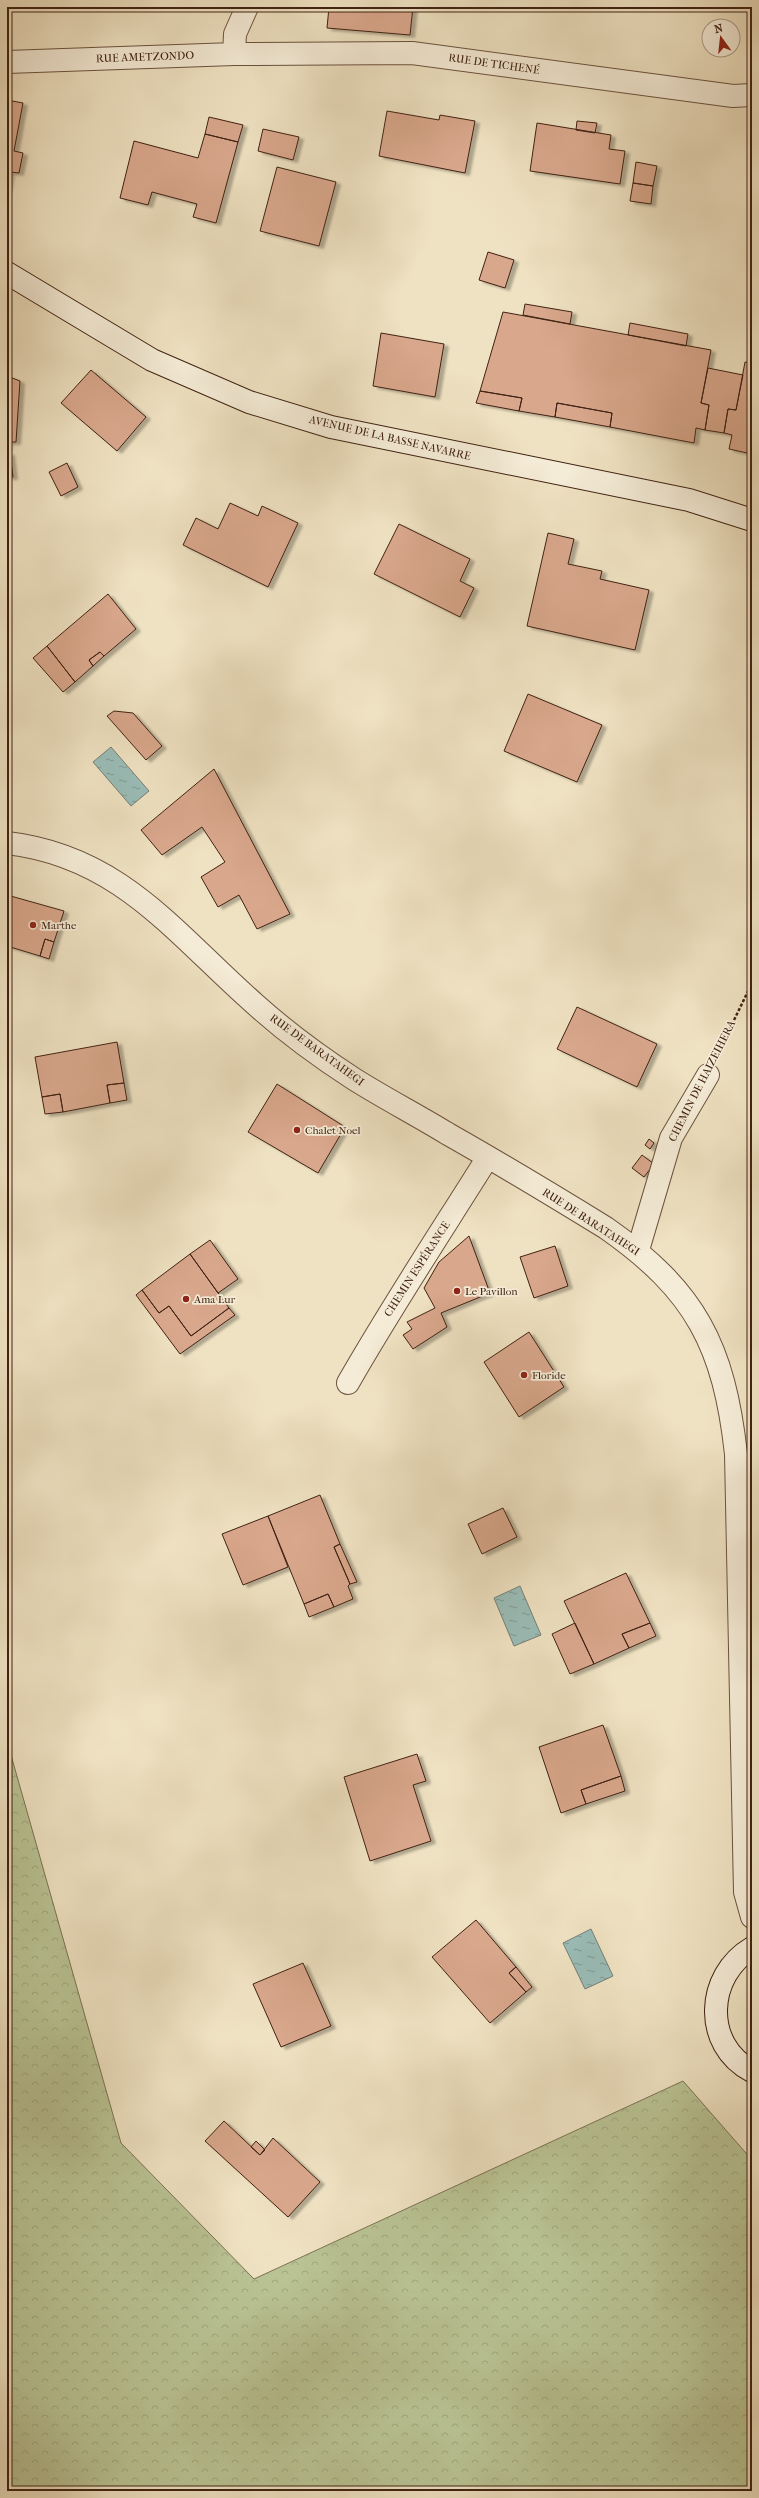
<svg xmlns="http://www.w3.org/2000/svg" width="759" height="2498" viewBox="0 0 759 2498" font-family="'IM FELL French Canon',serif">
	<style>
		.forest { fill: url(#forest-crowns); stroke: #7c7253 }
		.water { fill: url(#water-ripples); stroke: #767f76 }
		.building { fill: #d9a78c; stroke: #402212; filter: url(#shadow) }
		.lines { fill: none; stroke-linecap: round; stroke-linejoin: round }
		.street-casing { stroke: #6c523e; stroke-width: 24 }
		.secondary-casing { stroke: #402212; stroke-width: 24 }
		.path { stroke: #402212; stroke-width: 2.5; stroke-dasharray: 3 2; stroke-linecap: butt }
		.street { stroke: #f5ecd7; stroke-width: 22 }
		.secondary { stroke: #f5ecd7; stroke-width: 22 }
		.poi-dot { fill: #8f2418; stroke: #f5ecd7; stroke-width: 1.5 }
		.labels { text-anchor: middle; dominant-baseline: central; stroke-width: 3.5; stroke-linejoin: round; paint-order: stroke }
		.street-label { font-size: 11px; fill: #402212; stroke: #f5ecd7 }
		.poi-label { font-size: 11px; fill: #402212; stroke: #f5ecd7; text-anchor: start }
	</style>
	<defs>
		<pattern id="forest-crowns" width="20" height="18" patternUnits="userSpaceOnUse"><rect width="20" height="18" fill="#b9c394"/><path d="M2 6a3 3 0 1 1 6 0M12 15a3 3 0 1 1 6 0" fill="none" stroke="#a0a77f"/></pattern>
		<pattern id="water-ripples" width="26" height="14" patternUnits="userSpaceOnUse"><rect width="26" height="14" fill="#9abdb8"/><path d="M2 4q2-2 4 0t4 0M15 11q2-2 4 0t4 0" fill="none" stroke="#7f9994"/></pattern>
		<filter id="shadow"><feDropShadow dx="4.5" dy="2.5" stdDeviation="1" flood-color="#0004"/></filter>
	</defs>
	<rect width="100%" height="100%" fill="#efe2c2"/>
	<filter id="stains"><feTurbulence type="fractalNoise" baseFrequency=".005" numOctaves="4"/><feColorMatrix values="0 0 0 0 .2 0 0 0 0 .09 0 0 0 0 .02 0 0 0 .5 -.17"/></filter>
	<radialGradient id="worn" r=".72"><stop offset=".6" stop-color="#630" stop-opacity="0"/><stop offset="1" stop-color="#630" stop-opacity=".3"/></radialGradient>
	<path class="forest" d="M7,1741L121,2143L254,2279L683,2081L752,2160V2491H7Z"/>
	<path class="water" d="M111,747L149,791L131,806L93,762Z
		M520,1586L541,1635L514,1646L494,1598Z
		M591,1929L613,1976L585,1989L563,1943Z"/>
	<path class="building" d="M329,7H413L410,35L327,28Z
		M729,7H752V9Z
		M7,100L23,103L14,151L23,153L19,173L10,172L7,190Z
		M387,111L439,120L440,115L475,121L465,173L379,156Z
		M209,117L243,125L238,142L205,134Z
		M577,121L597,123L595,133L576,130Z
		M537,123L611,135L609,149L625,151L620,184L530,171Z
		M263,129L299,137L293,160L258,151Z
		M205,134L238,142L216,223L193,217L197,204L152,192L148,205L120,198L134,141L198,158Z
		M636,162L657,166L653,186L633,183Z
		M277,167L336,182L319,246L260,231Z
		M633,183L653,186L651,204L630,201Z
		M488,252L514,260L505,288L479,280Z
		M525,304L572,312L570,324L523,315Z
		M503,312L711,350L701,403L709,405L705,430L696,428L694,443L610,427L612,413L557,403L555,417L519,411L522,398L480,391Z
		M630,323L688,334L686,346L628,335Z
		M381,333L444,344L435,397L373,386Z
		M745,362L752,363V454L729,449L732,435L724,433L728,409L736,410Z
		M708,368L743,375L736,410L728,409L724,433L705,430L709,405L701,403Z
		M91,370L146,417L117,451L61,403Z
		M7,376L20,381L16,442H8L7,448Z
		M480,391L522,398L519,411L476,403Z
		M557,403L612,413L610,427L555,417Z
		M7,453H10L13,477H7Z
		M67,463L78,487L61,496L49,472Z
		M230,503L258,516L262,506L298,523L268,587L183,545L196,518L218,529Z
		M399,524L470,559L460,581L474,588L460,617L374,574Z
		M548,533L574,539L568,564L602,571L600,579L649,590L635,650L527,626Z
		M108,594L136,629L104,656L100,652L89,660L93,666L75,682L47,646Z
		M47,646L75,682L63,692L33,658Z
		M100,652L104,656L93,666L89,660Z
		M528,694L602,725L577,782L504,751Z
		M114,711L133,713L162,746L146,760L107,716Z
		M214,769L290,914L257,929L239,895L218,907L201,877L225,862L202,827L162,855L141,830Z
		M7,895L64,911L54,942L45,939L40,956L7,946Z
		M45,939L54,942L49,959L40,956Z
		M577,1007L657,1044L637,1087L557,1049Z
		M117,1042L124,1083L107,1085L110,1103L63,1112L60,1094L42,1097L35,1057Z
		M124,1083L127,1100L110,1103L107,1085Z
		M277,1084L345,1127L318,1173L248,1132Z
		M60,1094L63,1112L45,1114L42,1097Z
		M649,1139L654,1143L650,1149L645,1145Z
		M642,1155L654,1164L644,1177L632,1168Z
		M469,1236L490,1293L441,1313L447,1327L413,1349L403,1335L412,1329L407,1322L435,1308L424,1288L439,1262Z
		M210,1240L238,1279L218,1293L190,1254Z
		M555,1246L568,1286L534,1298L520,1257Z
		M190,1254L229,1308L191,1336L169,1306L159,1313L142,1290Z
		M142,1290L159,1313L169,1306L191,1336L229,1308L235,1315L180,1354L136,1295Z
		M529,1332L564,1387L519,1417L484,1362Z
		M320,1495L340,1544L334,1547L350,1584L348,1586L353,1599L334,1607L328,1594L304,1604L268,1516Z
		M503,1508L517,1537L482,1554L468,1524Z
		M268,1516L288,1567L243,1585L222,1534Z
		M340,1544L357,1582L350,1584L334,1547Z
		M626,1573L650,1623L622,1634L629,1648L594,1664L564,1601Z
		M328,1594L334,1607L309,1617L304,1604Z
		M575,1623L594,1664L570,1674L552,1634Z
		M650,1623L656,1636L629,1648L622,1634Z
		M603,1725L621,1776L581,1790L586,1804L561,1813L539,1747Z
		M417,1754L426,1781L413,1785L431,1841L370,1861L344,1777Z
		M621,1776L625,1791L586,1804L581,1790Z
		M476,1920L516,1967L509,1973L526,1992L490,2023L432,1957Z
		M303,1963L331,2026L281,2047L253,1984Z
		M516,1967L532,1987L526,1992L509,1973Z
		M224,2121L260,2155L273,2138L320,2182L288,2217L205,2141Z
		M256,2141L265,2150L260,2155L251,2147Z"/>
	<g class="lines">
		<g class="street-casing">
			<path id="street" d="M234,54L235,34L247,7
				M7,62L234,54L412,53L733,96L752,95
				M7,843C121,856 176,935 256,1005C286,1032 320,1057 354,1079C384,1098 417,1115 448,1134C501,1164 554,1196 606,1228C696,1291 724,1346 736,1454L745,1892L752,1917
				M638,1250L671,1138L708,1075
				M348,1383C392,1306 441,1232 488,1157"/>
		</g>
		<g class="secondary-casing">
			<path id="secondary" d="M7,273L152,360L249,402L331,427L689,500L752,520
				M752,1948C706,1975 702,2045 752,2071"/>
		</g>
		<path class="path" d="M721,1047L752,983"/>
		<use href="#street" class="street"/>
		<use href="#secondary" class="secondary"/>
	</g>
	<g class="poi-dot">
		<circle cx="33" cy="925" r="4"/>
		<circle cx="297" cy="1130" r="4"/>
		<circle cx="457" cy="1291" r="4"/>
		<circle cx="186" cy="1299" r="4"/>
		<circle cx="524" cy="1375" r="4"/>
	</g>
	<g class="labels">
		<g class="street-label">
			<text transform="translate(145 57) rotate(-2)">RUE AMETZONDO</text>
			<text transform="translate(494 64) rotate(8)">RUE DE TICHENÉ</text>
			<text transform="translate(390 438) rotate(13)">AVENUE DE LA BASSE NAVARRE</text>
			<text transform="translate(317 1050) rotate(36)">RUE DE BARATAHEGI</text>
			<text transform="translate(702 1081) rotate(-63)">CHEMIN DE HAIZEIHERA</text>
			<text transform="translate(591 1222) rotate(33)">RUE DE BARATAHEGI</text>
			<text transform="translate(417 1269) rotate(-57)">CHEMIN ESPÉRANCE</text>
		</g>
		<g class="poi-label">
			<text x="41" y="925">Marthe</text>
			<text x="305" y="1130">Chalet Noel</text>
			<text x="465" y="1291">Le Pavillon</text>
			<text x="194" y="1299">Ama Lur</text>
			<text x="532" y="1375">Floride</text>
		</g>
	</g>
	<rect width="759" height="2498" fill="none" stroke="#efe2c2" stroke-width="24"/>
	<rect x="8" y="8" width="743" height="2482" fill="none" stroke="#402212" stroke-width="2"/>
	<rect x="12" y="12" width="735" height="2474" fill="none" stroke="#402212"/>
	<g transform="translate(721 38) rotate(345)"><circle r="19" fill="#f5ecd7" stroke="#ad9b88"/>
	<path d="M0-3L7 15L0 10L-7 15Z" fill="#8f2418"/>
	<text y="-6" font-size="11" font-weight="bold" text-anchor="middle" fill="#402212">N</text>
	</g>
	<rect width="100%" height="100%" filter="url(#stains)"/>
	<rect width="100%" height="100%" fill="url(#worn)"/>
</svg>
